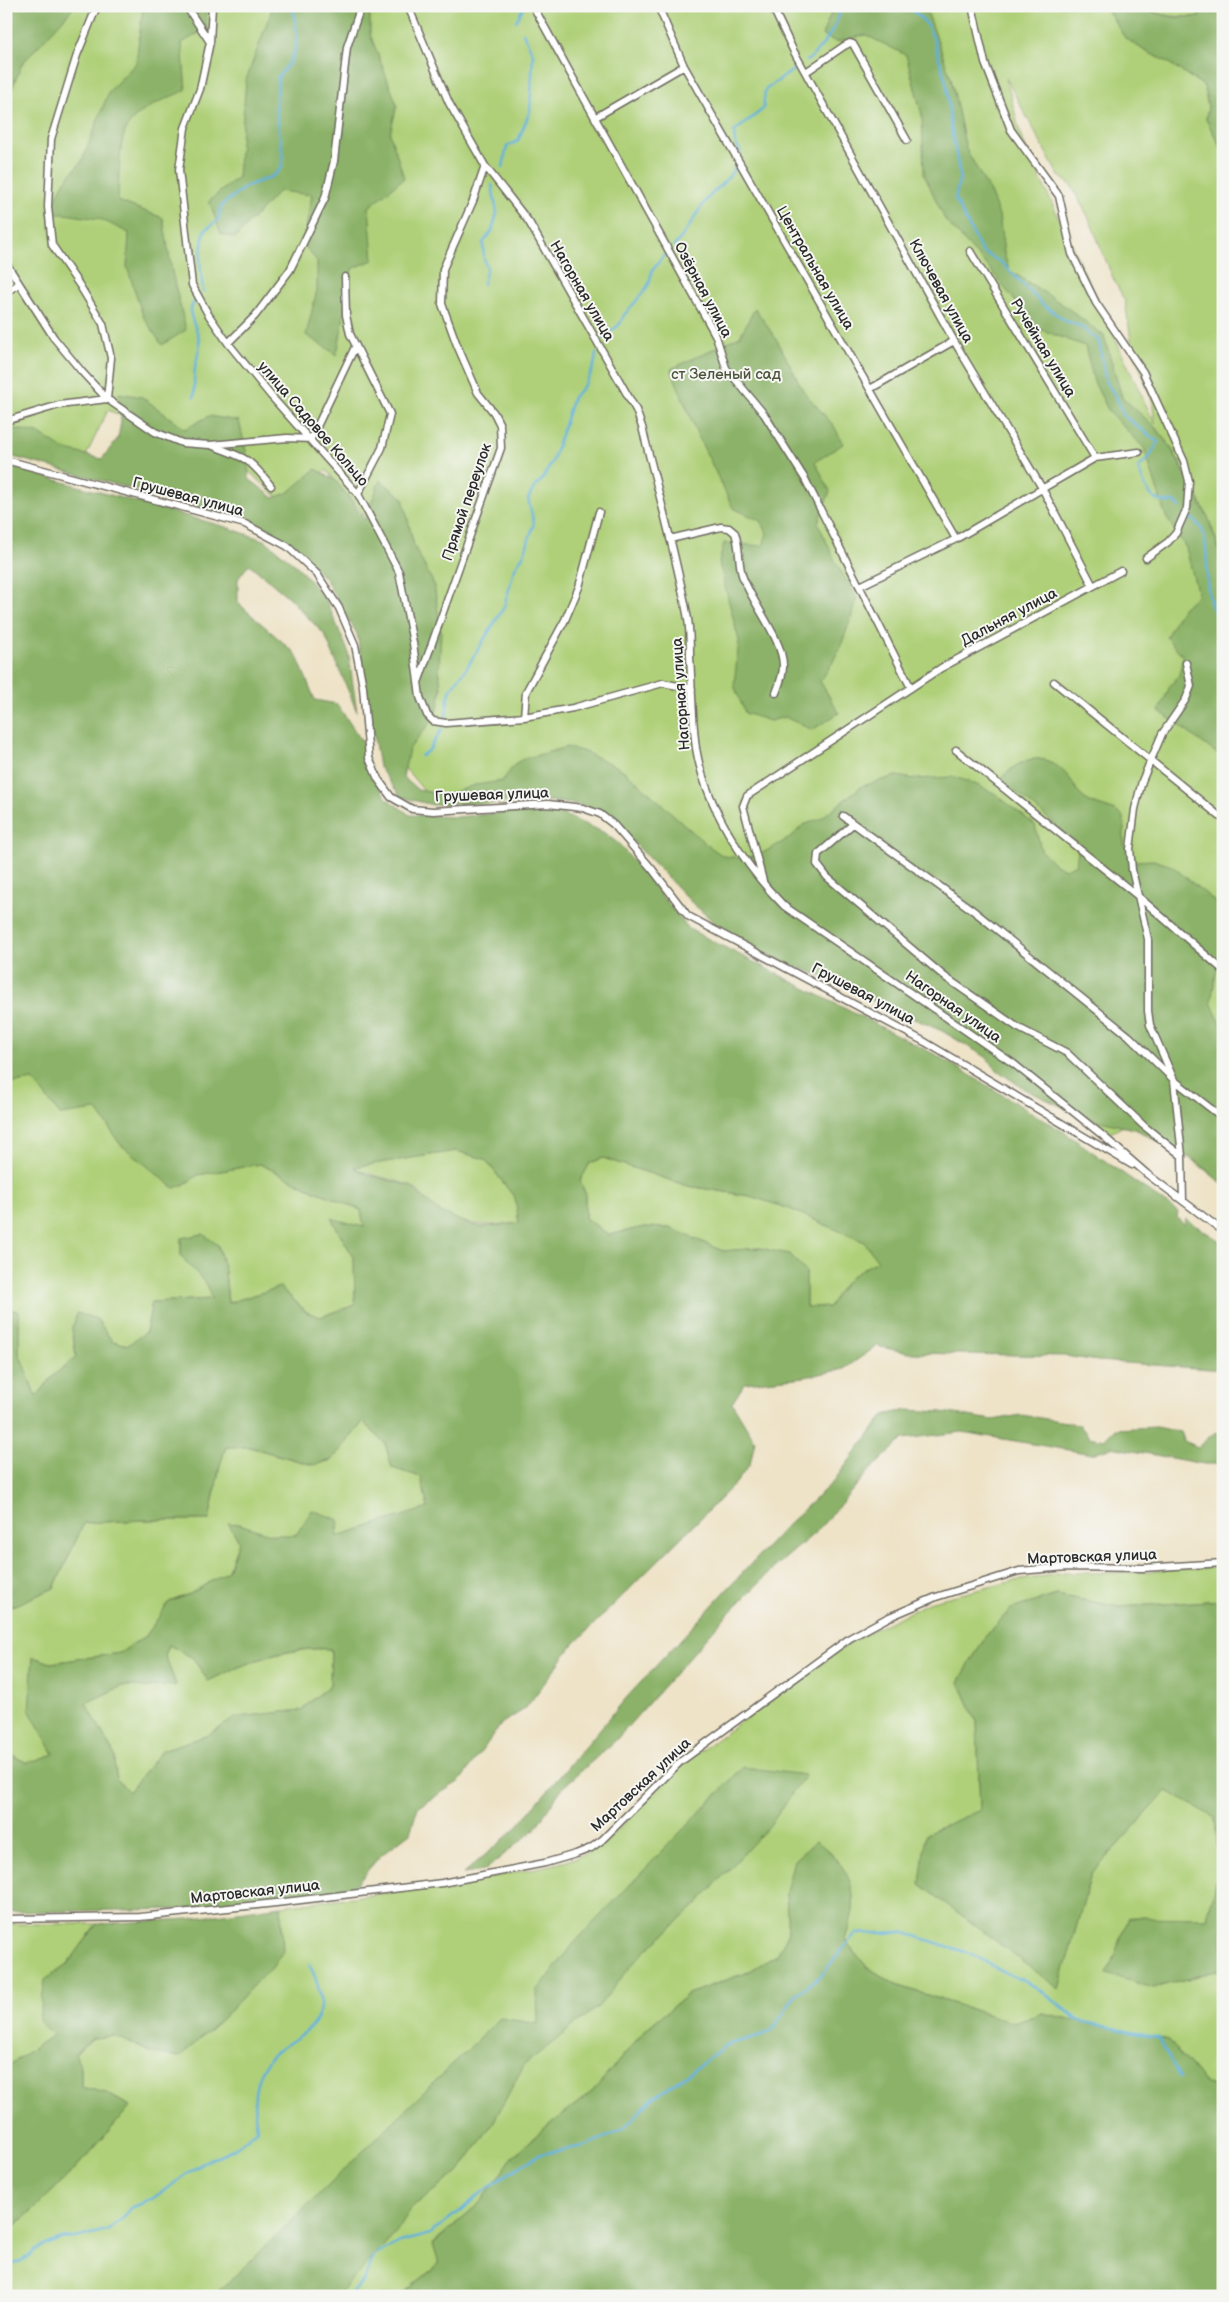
<svg xmlns="http://www.w3.org/2000/svg" width="1229" height="2302" viewBox="0 0 1229 2302" font-family="'Balsamiq Sans',sans-serif">
	<style>
		.green { fill: #afd078; stroke: #6d7e52; fill-rule: evenodd }
		.forest { fill: #8bb268; stroke: #5b6e4a; fill-rule: evenodd }
		.lines { fill: none; stroke-linecap: round; stroke-linejoin: round }
		.stream { stroke: #5fb0da; stroke-width: 2.5 }
		.street-casing { stroke: #6f6b62; stroke-width: 9 }
		.street { stroke: #fff; stroke-width: 6 }
		.labels { text-anchor: middle; dominant-baseline: central; stroke-width: 4; stroke-linejoin: round; paint-order: stroke }
		.street-label { font-size: 15px; fill: #2b2b2b; stroke: #f6f6f2 }
		.park-label { font-size: 15px; fill: #4c543e; stroke: #f6f6f2 }
	</style>
	<rect width="100%" height="100%" fill="#f6f6f2"/>
	<filter id="ink" filterUnits="userSpaceOnUse"><feTurbulence type="fractalNoise" baseFrequency=".02" numOctaves="2"/><feDisplacementMap in="SourceGraphic" scale="10" xChannelSelector="R" yChannelSelector="G"/><feConvolveMatrix kernelMatrix="1 2 1 2 8 2 1 2 1" color-interpolation-filters="sRGB"/></filter>
	<filter id="wash" filterUnits="userSpaceOnUse"><feTurbulence type="fractalNoise" baseFrequency=".0096" numOctaves="4" result="noise"/><feDisplacementMap in="SourceGraphic" scale="20" xChannelSelector="R" yChannelSelector="G"/><feGaussianBlur stdDeviation="1.12" result="paint"/><feColorMatrix in="noise" values="0 0 0 0 0 0 0 0 0 0 0 0 0 0 0 0 0 1.4 0 .05"/><feComposite in="paint" operator="in"/></filter>
	<g filter="url(#wash)">
		<rect width="100%" height="100%" fill="#eee3c7"/>
		<path class="green" d="M6,6H1105L1126,38L1145,51L1166,61L1204,86L1208,107L1206,119L1223,151V560C1209,517 1186,464 1157,429L1194,509L1223,742V1184L1139,1118L1110,1133L964,1024L612,799L460,805L425,792L375,732L410,688L437,601L326,470L290,508L245,468L108,410L81,466L6,446ZM1006,78L1058,175L1071,185L1089,218L1113,278L1125,301L1132,346L1152,401L1155,424L1021,137Z
			M1141,6H1205L1199,17C1179,17 1159,17 1141,6Z
			M33,1080L60,1115L97,1109L120,1144L183,1185L198,1175L260,1164L313,1190L361,1210L364,1228L332,1219L354,1258L355,1305L320,1317L307,1312L280,1287L228,1303L225,1271L181,1238V1256L205,1282L212,1299L152,1302L146,1332L128,1345L112,1341L97,1319L72,1329L76,1357L54,1375L36,1397L19,1353V1312L6,1308V1084Z
			M456,1151L485,1159L515,1198L519,1223C489,1226 465,1228 437,1210C427,1204 420,1189 408,1185C390,1178 371,1177 353,1167Z
			M603,1158L688,1186L750,1196L790,1209L865,1242L879,1261C850,1274 845,1281 829,1307H806V1272L760,1248L723,1251L670,1228L644,1227L609,1235L585,1218V1193L580,1181L590,1163Z
			M363,1422L385,1443L392,1468L421,1477L428,1509L337,1536L339,1520C318,1528 297,1538 274,1535C259,1533 245,1524 229,1523L239,1541L228,1571L190,1594L169,1602L146,1636L120,1653L51,1663L33,1657L30,1710L54,1754L27,1763L6,1752V1609L54,1588L84,1523L145,1520H209L220,1465L226,1447H249L313,1465L332,1460Z
			M1223,1567V1600L1119,1607L1057,1595L1011,1609L985,1637L959,1682L977,1722L980,1811L926,1834L1059,1988L1091,1874L1167,1790L1215,1818L1219,1869L1207,1919L1129,1917L1153,1988L1223,1969V2092L1203,2081L1168,2040L1042,2013L1014,2023L896,1985L866,1966L845,1940L853,1910L786,1892L788,1934L777,1955L748,1972L688,1994L647,2028L593,2091L541,2131L511,2159L482,2201L433,2243L439,2264L400,2296H6V2234C52,2193 92,2154 130,2106L106,2093L81,2087V2068L75,2054L93,2038L115,2036L152,2053L259,1979C289,1954 282,1943 281,1906L465,1883L564,1862L586,1854L607,1840L682,1765L702,1750L854,1640L932,1601L1010,1582L1065,1573H1120Z
			M169,1645L193,1658L208,1681C247,1662 286,1647 331,1649L330,1685L301,1710L237,1718L206,1736L162,1750L128,1793L116,1778L115,1756L86,1703L122,1686L152,1687L176,1684L165,1656Z
			M6,1924H97L67,1965L45,1980L53,2035L6,2067Z"/>
		<path class="forest" d="M6,6H75L22,64L6,103Z
			M143,6H205L207,28L182,43L186,90C168,98 141,108 129,124C118,138 119,183 118,201L163,218L172,272L186,330L162,345L143,316L127,267L129,233L100,219L64,214H48L64,182L82,161L109,91L136,63Z
			M273,6H365L370,17V34L397,105L390,134L404,178L369,207L373,260L352,269L337,355L306,335L317,290V261L303,244L312,195L279,191L235,238L221,234L209,201L238,177L246,80Z
			M834,6H921L928,14L951,78L966,149L990,192L999,215L1004,253L1009,270L1065,306L1104,336L1122,397L1155,427L1171,448L1208,517L1223,560V758L1159,711L1170,686L1179,675L1183,656L1166,637L1182,608L1198,595L1186,548L1166,517L1144,448L1109,412L1094,382L1085,346L1036,328L990,269L945,220L924,174L922,115L906,55L866,35L836,42L822,35Z
			M1105,6H1141L1148,11L1173,17H1199L1205,6H1223V151L1206,119L1208,107L1204,86L1166,61L1145,51L1125,38Z
			M755,308L778,342L804,392L834,426L843,444L815,462L830,491L818,523L836,563L857,598C847,630 841,653 820,681L839,713L812,730L785,717L770,721L745,713L734,685L739,641L719,563L724,543L763,546L767,533L761,521L733,508L697,434L671,369L740,336Z
			M119,393L142,397L185,429L209,416L239,421L247,455L249,479L274,498L289,492L316,469L336,481L365,520L380,480L403,498L414,546L434,584L441,632L439,668L441,689L438,708L430,723L409,749L403,777L418,790L445,795L475,785L502,781L516,763L523,759L567,747L585,752L620,768L634,779L706,844L723,856L741,858L759,855L790,838L803,825L820,819L862,786L896,776L915,779L952,777L968,781L994,793L1035,825L1041,850L1055,864L1066,869L1076,864L1079,844L1000,779C1025,754 1047,750 1071,780C1075,786 1079,796 1085,799C1096,807 1111,806 1124,817V844L1135,861L1153,860L1172,866L1223,908V935L1211,1002L1223,1030V1185L1199,1163L1137,1130L1084,1117L1024,1089L997,1070L986,1057L942,1031L867,998L853,987L773,958L723,930L691,902L614,822L581,805L549,801L507,800L432,805L401,797L379,767L357,634L326,580L294,546L245,519L6,455V427L38,433L63,449L102,459L118,438L121,422Z
			M6,466L226,527L266,541L298,567L326,600L348,651L357,712L325,635L287,596L249,564L238,579V603L296,654L315,700L337,704L363,743L371,773L387,799L410,815L456,817L550,809L603,832L619,844L689,929L940,1057L1064,1132L1178,1212L1177,1217L1184,1225L1186,1219L1223,1243V1370L1098,1361L1065,1356L909,1353L877,1346L844,1369L805,1377L745,1383L732,1403L755,1441L750,1464L736,1483L572,1646L525,1709L502,1723L460,1781L418,1807L410,1833L380,1856L350,1891L184,1909L6,1912V1752L27,1763L54,1754L29,1710L33,1657L51,1663L120,1653L146,1636L169,1602L190,1594L228,1571L239,1541L228,1523L239,1524L273,1535H296L312,1510L339,1520L337,1536L428,1508L421,1477L392,1468L385,1443L363,1422L332,1460L313,1465L250,1447H226L220,1465L209,1520H145L84,1523L54,1588L6,1609V1308L19,1312V1353L36,1397L54,1375L76,1357L72,1329L77,1313L97,1319L112,1341L128,1345L146,1332L152,1302L212,1299L205,1282L181,1256V1238L203,1234L218,1245L225,1271L228,1303L280,1287L306,1312L320,1317L355,1305L354,1258L331,1218L364,1227L361,1210L313,1190L260,1164L198,1175L183,1185L174,1188L120,1144L97,1110L60,1115L33,1080L6,1084ZM456,1151L485,1159L515,1198L519,1223L482,1227L467,1224L437,1210L410,1186L368,1175L354,1167ZM603,1158L688,1186L750,1196L790,1209L864,1242L878,1261C850,1274 845,1281 829,1307H806V1272L790,1254L760,1248L723,1251L670,1228L644,1227L609,1235L585,1218V1193L580,1181L590,1163ZM169,1645L193,1658L208,1681C248,1662 286,1646 331,1649L330,1685L301,1710L237,1717L206,1736L162,1750L129,1792L116,1778L115,1756L86,1703L122,1686L152,1687L176,1685L165,1656Z
			M906,1410L942,1412L993,1420L1021,1415L1079,1424L1089,1437L1104,1440L1115,1429L1157,1427L1180,1432L1184,1441L1198,1447L1214,1433L1223,1431V1464H1204L1111,1447L1092,1454L962,1432L903,1439L869,1471L818,1530L774,1568L724,1618L615,1741L562,1788L534,1830L484,1871L463,1874L514,1830L628,1696L787,1525L833,1482L884,1415Z
			M1057,1595L1119,1607L1223,1600V1969L1153,1988L1107,1974L1129,1917L1207,1918L1219,1869L1215,1818L1167,1791L1091,1874L1059,1989L920,1884L926,1834L980,1810L977,1722L959,1682L985,1637L1011,1609Z
			M743,1767L805,1775L771,1824L696,1905L636,1960L599,2006L524,2065L493,2123L459,2172L412,2207L397,2231L337,2296H214L500,2018L538,2024L537,1991L575,1942Z
			M816,1841C840,1858 856,1880 853,1910C852,1920 847,1931 845,1940L866,1966L896,1985L1014,2023L1042,2013L1168,2040L1203,2081L1223,2092V2296H400L439,2264L433,2244L482,2201L511,2159L541,2131L593,2091L647,2028L688,1994L748,1972L777,1955L788,1934L786,1892L794,1860Z
			M281,1906L283,1951L272,1968L259,1979L223,2018L180,2057L152,2053L115,2036L93,2038L75,2053L81,2068V2087L106,2093L130,2106C91,2154 53,2193 6,2234V2067L53,2035L39,2020L45,1980L67,1965L97,1924L188,1919Z"/>
		<g class="lines">
			<path class="stream" d="M908,6L926,23L933,37L947,86L950,122L960,176L955,199L982,252L1001,262L1043,305L1066,321L1080,326L1099,341L1106,383L1116,396L1123,415L1158,442L1149,458L1138,468C1146,489 1150,505 1175,502L1180,507
				M516,21L524,6
				M807,61C822,48 836,29 841,9L847,6
				M741,153L735,142L734,132L763,109L765,90L796,68
				M503,167L507,146L518,141L530,111L533,54L523,33
				M674,246C687,233 693,218 704,203C713,190 728,182 735,167
				M483,284L487,268L484,259L483,243L492,231L497,213L492,185
				M203,292L200,261L204,231L218,220L221,206L232,197L245,187L273,176L281,169L283,156L276,109L278,77L290,62L296,47L297,34L293,6
				M194,302C185,315 197,325 199,339C201,350 196,359 195,369C193,378 195,388 194,397
				M602,339L620,324L624,315L643,293L649,284L652,271L664,255
				M1190,517C1193,520 1199,524 1201,528C1214,555 1197,601 1223,622
				M446,716L448,698L452,687L466,669L504,607L514,570L525,552L534,523L528,499L535,486L542,480L553,460L573,397C585,388 596,367 596,353
				M421,756L429,750L442,729
				M6,2266L21,2262L34,2251L59,2239L76,2238L107,2230L123,2218L131,2208L152,2199L204,2162L235,2148L257,2130C253,2105 252,2079 269,2059C280,2045 300,2039 312,2026C327,2009 319,1983 309,1964
				M349,2296L363,2282L374,2256L400,2242L430,2234L504,2176L541,2154L584,2146L621,2131L654,2097L694,2070L724,2046L771,2032L796,1994L820,1977L855,1934L902,1932L972,1954L998,1969L1036,1987L1080,2021L1159,2038L1180,2078"/>
		</g>
	</g>
	<g filter="url(#ink)">
		<g class="lines">
			<g class="street-casing">
				<path id="street" d="M186,6L210,42
					M212,6L210,42L200,89L185,128L179,170L192,285L208,314L228,343L271,396L358,494L399,572L413,643L420,697L427,715L433,721L446,723L524,717L573,708L663,683L692,689
					M408,6L449,103L485,166L529,222L636,410L642,427C658,491 676,555 688,619C690,632 690,645 690,657C692,687 692,719 696,748C705,804 744,866 784,906L1014,1064L1102,1135L1147,1174L1223,1231
					M533,6L716,336L726,368L764,414L805,479L911,688
					M658,6L684,66L956,539
					M772,6L793,50L954,341L1042,488L1093,586
					M972,6L985,63L1011,130L1059,196L1072,254L1096,303L1143,372L1184,461L1189,481L1187,508L1176,533L1168,542L1146,558
					M806,72L844,46L850,43L853,44L907,140
					M596,117L684,66
					M970,251L1095,458
					M6,263L54,338L82,372L107,399L155,432L182,443L210,445L287,438L311,439L355,347
					M345,277L346,315L350,334L390,414L382,448L358,494
					M6,292L19,284
					M228,343L255,316L290,270L325,198L334,161L347,47L361,6
					M870,389L954,341
					M6,421L59,405L107,399L111,358L103,324L80,286L52,245L48,207L51,139L77,55L97,6
					M213,446C246,458 249,458 271,486
					M6,460L245,524L287,546L317,574L339,608L355,645L363,687L369,758L378,779L391,797L412,809L433,811L548,804L583,808L600,814L614,825L652,869L688,916L925,1042L1132,1165
					M670,539L721,527L729,528L735,533C740,547 738,561 742,575C751,602 784,640 783,667C783,675 779,685 776,693
					M860,586L956,539L1095,458L1139,452
					M419,680L501,448L500,425L494,413L478,393L457,345L442,304L443,269L473,201L485,166
					M1054,682L1223,819
					M524,717L526,692L565,620L579,587L599,512
					M956,750L1139,897L1223,970
					M843,816L975,912L1129,1036L1174,1080L1223,1118
					M853,824L818,854L817,864L827,877L945,977L1017,1027L1067,1053L1144,1126L1182,1156
					M763,881L743,806L747,796L941,668L1121,571
					M1183,1201L1182,1156L1174,1080L1150,1025L1148,1011V939L1132,870L1130,849L1135,809L1142,781L1162,734L1186,699L1191,686L1186,663
					M6,1919L140,1917L276,1903L442,1883L545,1863L576,1854L591,1848L602,1840L680,1762L850,1638L887,1618L936,1597L1019,1571L1067,1567L1143,1568L1223,1563"/>
			</g>
			<use href="#street" class="street"/>
		</g>
	</g>
	<g class="labels">
		<g class="street-label">
			<text transform="translate(815 268) rotate(60)">Центральная улица</text>
			<text transform="translate(703 290) rotate(62)">Озёрная улица</text>
			<text transform="translate(582 291) rotate(60)">Нагорная улица</text>
			<text transform="translate(941 291) rotate(61)">Ключевая улица</text>
			<text transform="translate(1043 348) rotate(59)">Ручейная улица</text>
			<text transform="translate(313 424) rotate(49)">улица Садовое Кольцо</text>
			<text transform="translate(188 497) rotate(15)">Грушевая улица</text>
			<text transform="translate(467 502) rotate(-71)">Прямой переулок</text>
			<text transform="translate(1009 617) rotate(-28)">Дальняя улица</text>
			<text transform="translate(681 694) rotate(-94)">Нагорная улица</text>
			<text transform="translate(492 795) rotate(-2)">Грушевая улица</text>
			<text transform="translate(863 994) rotate(28)">Грушевая улица</text>
			<text transform="translate(953 1007) rotate(35)">Нагорная улица</text>
			<text transform="translate(1092 1557) rotate(-2)">Мартовская улица</text>
			<text transform="translate(641 1785) rotate(-43)">Мартовская улица</text>
			<text transform="translate(255 1892) rotate(-6)">Мартовская улица</text>
		</g>
		<g class="park-label">
			<text x="726" y="374">ст Зеленый сад</text>
		</g>
	</g>
	<rect width="1229" height="2302" fill="none" stroke="#f6f6f2" stroke-width="25"/>
</svg>
